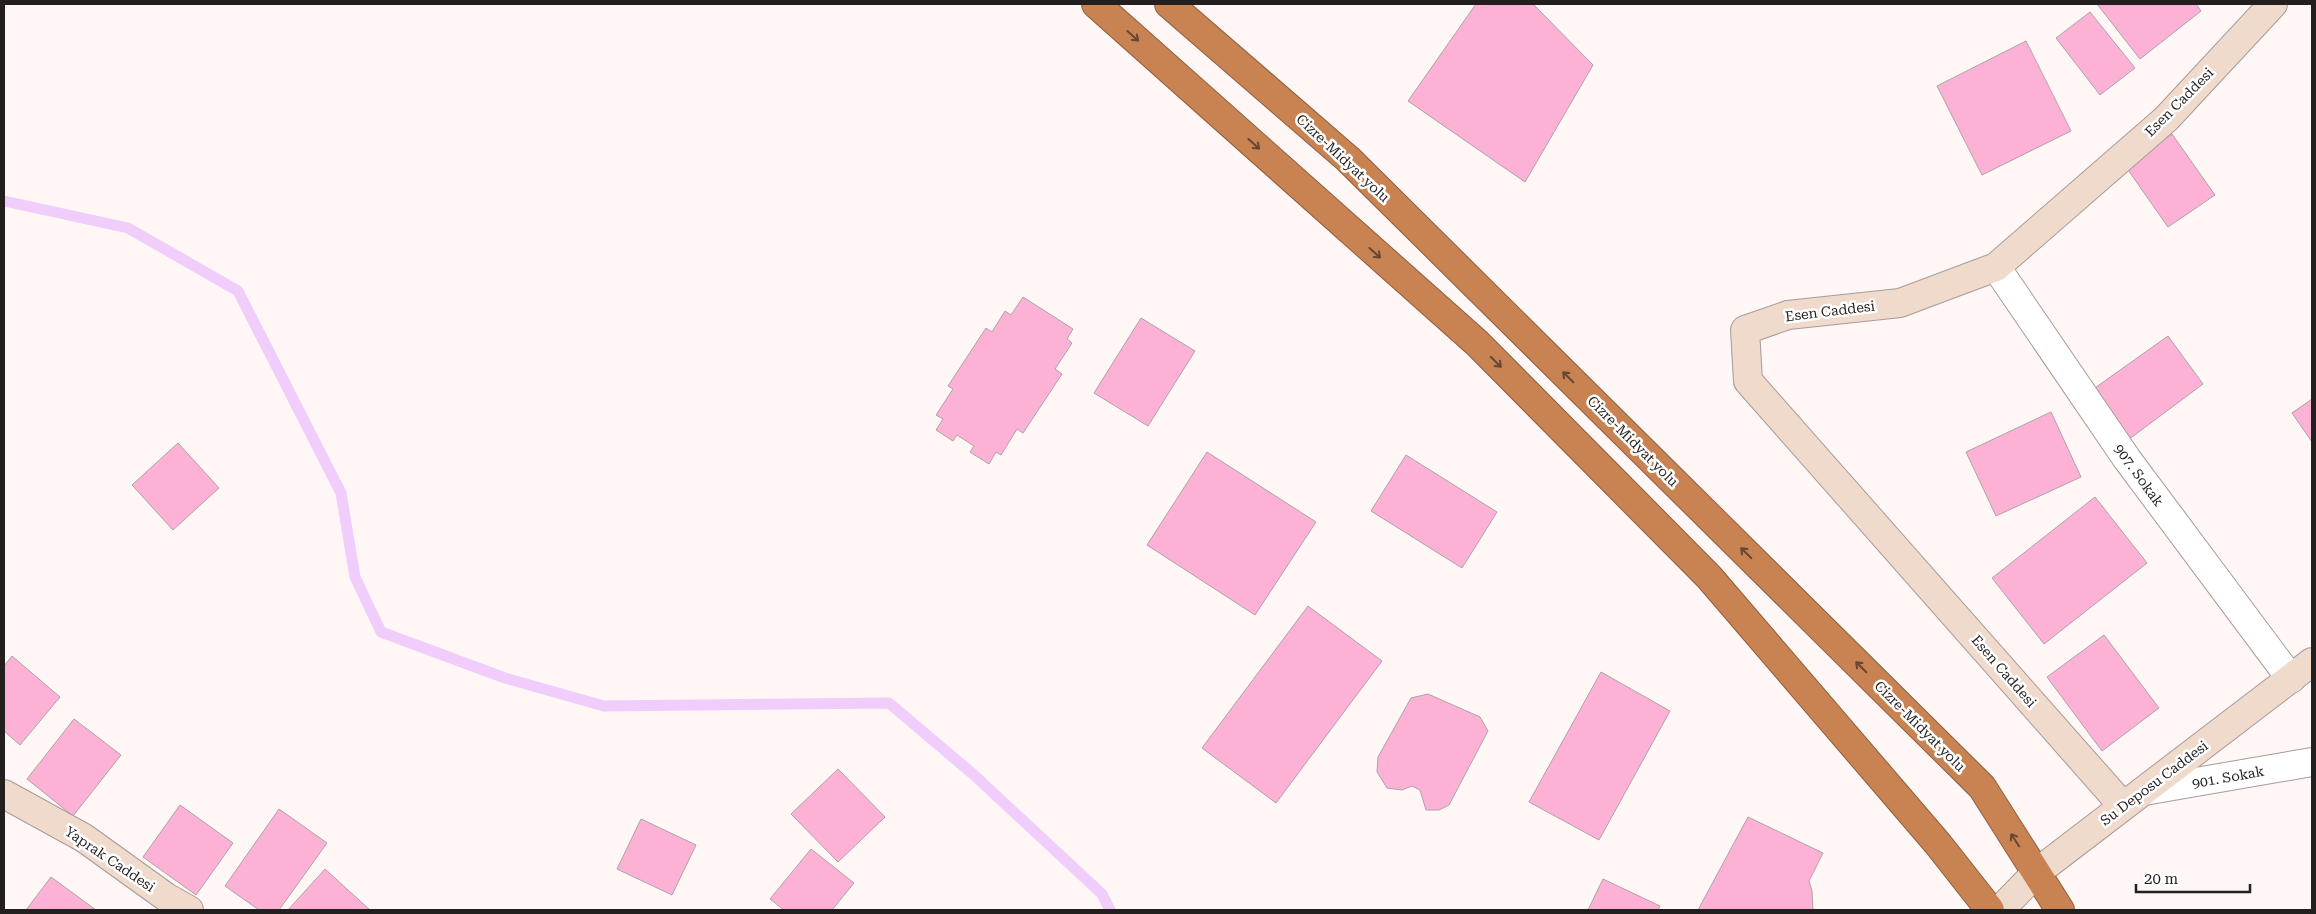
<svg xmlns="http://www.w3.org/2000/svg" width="2316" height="914" viewBox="0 0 2316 914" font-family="'Roboto Serif',serif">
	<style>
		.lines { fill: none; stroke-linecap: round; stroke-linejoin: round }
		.stream { stroke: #f0cdfb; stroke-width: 11 }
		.building { fill: #fdb2d5; stroke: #ada2a7 }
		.street-casing { stroke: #a89b9a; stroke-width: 30 }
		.secondary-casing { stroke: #a89b9a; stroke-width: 30 }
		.highway-casing { stroke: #8f5f40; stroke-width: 30 }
		.street { stroke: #fff; stroke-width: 28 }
		.secondary { stroke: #efdacb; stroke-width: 28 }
		.highway { stroke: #c98251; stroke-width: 28 }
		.oneway { stroke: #664733 }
		.labels { text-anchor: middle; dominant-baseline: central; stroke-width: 5; stroke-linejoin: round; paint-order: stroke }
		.street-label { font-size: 14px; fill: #241f1f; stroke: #fff }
	</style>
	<rect width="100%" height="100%" fill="#fff6f6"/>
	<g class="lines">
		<path class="stream" d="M4,201L128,228L238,291L341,493L355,577L381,632L505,678L604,706L889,703L974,775L1102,894L1110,910"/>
	</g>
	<path class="building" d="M1476,4H1533L1593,65L1525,182L1408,101Z
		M2097,4H2196L2201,11L2140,59Z
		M2090,12L2135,68L2100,95L2056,38Z
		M2026,41L2071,131L1982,175L1937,86Z
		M2172,134L2215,195L2168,227L2126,167Z
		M1023,297L1073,329L1067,339L1072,343L1055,369L1062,374L1023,433L1017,429L1001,455L996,452L989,464L970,452L974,446L957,435L953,441L936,430L943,419L936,415L953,389L948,386L986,328L992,332L1005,311L1011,315Z
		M1141,318L1195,351L1148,426L1094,393Z
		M2168,336L2203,384L2128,440L2092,390Z
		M2312,399V442L2292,413Z
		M2051,412L2081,477L1996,516L1966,452Z
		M178,443L219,488L173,530L132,485Z
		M1207,452L1316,522L1255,615L1147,545Z
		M1406,455L1497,512L1462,568L1371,511Z
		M2095,497L2147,563L2044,644L1992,578Z
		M1308,606L1382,661L1276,803L1202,748Z
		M2104,635L2159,708L2102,751L2047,677Z
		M12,656L60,697L20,745L4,731V666Z
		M1601,672L1670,711L1599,840L1529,802Z
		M1428,694L1480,717L1488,731L1449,805L1439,810H1426L1420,790L1412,786L1402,790L1387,788L1377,772L1378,757L1411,698Z
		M74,719L121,755L73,816L27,779Z
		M838,769L885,817L838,862L791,814Z
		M180,805L233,843L196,895L143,857Z
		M279,809L327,843L279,910H259L225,886Z
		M1748,817L1823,853L1809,881L1812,891L1813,910H1698Z
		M641,819L696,845L672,895L617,869Z
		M811,849L854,883L832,910H784L770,899Z
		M325,869L370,910H288Z
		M51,877L96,910H26Z
		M1603,879L1660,906L1658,910H1588Z"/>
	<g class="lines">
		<g class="street-casing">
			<path id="street" d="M1996,267L2127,459L2291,679
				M2144,791L2312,762"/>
		</g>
		<g class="secondary-casing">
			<path id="secondary" d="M4,794L84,838L166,897L189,910
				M2123,806L1748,381L1745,330L1788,315L1900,303L1996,267L2166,119L2273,4
				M2000,910L2036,873L2312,662"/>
		</g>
		<g class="highway-casing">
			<path id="highway" d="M1096,4L1477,343L1709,577L1938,844L1990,910
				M1169,4L1348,159L1982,787L2060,910"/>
		</g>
		<use href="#street" class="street"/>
		<use href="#secondary" class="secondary"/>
		<use href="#highway" class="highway"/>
	</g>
	<defs><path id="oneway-shaft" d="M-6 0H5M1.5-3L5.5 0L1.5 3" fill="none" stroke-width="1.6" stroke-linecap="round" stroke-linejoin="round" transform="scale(1.25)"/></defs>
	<g class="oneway">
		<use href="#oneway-shaft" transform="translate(1133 36) rotate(42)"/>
		<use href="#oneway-shaft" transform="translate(1254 144) rotate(42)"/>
		<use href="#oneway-shaft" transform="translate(1375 253) rotate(42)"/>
		<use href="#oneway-shaft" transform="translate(1496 362) rotate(45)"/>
		<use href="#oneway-shaft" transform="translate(1568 377) rotate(-135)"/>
		<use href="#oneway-shaft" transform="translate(1746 553) rotate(-135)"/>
		<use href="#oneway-shaft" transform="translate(1861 667) rotate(-135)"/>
		<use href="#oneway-shaft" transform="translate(2015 840) rotate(-123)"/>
	</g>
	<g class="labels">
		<g class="street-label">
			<text transform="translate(2179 102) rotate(-45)">Esen Caddesi</text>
			<text transform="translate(1343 158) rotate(43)">Cizre-Midyat yolu</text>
			<text transform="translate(1830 311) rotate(-7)">Esen Caddesi</text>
			<text transform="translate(1633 441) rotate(45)">Cizre-Midyat yolu</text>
			<text transform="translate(2139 475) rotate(54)">907. Sokak</text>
			<text transform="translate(2004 671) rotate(49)">Esen Caddesi</text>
			<text transform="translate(1920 726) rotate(45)">Cizre-Midyat yolu</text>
			<text transform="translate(2228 777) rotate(-10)">901. Sokak</text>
			<text transform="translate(2154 783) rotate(-37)">Su Deposu Caddesi</text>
			<text transform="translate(110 859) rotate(34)">Yaprak Caddesi</text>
		</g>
	</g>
	<rect width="2316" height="914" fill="none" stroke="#241f1f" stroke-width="10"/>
	<path d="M2136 884v8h114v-8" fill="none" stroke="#241f1f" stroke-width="2.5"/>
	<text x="2144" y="884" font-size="15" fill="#241f1f" stroke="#ffffff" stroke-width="4" paint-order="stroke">20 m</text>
</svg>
